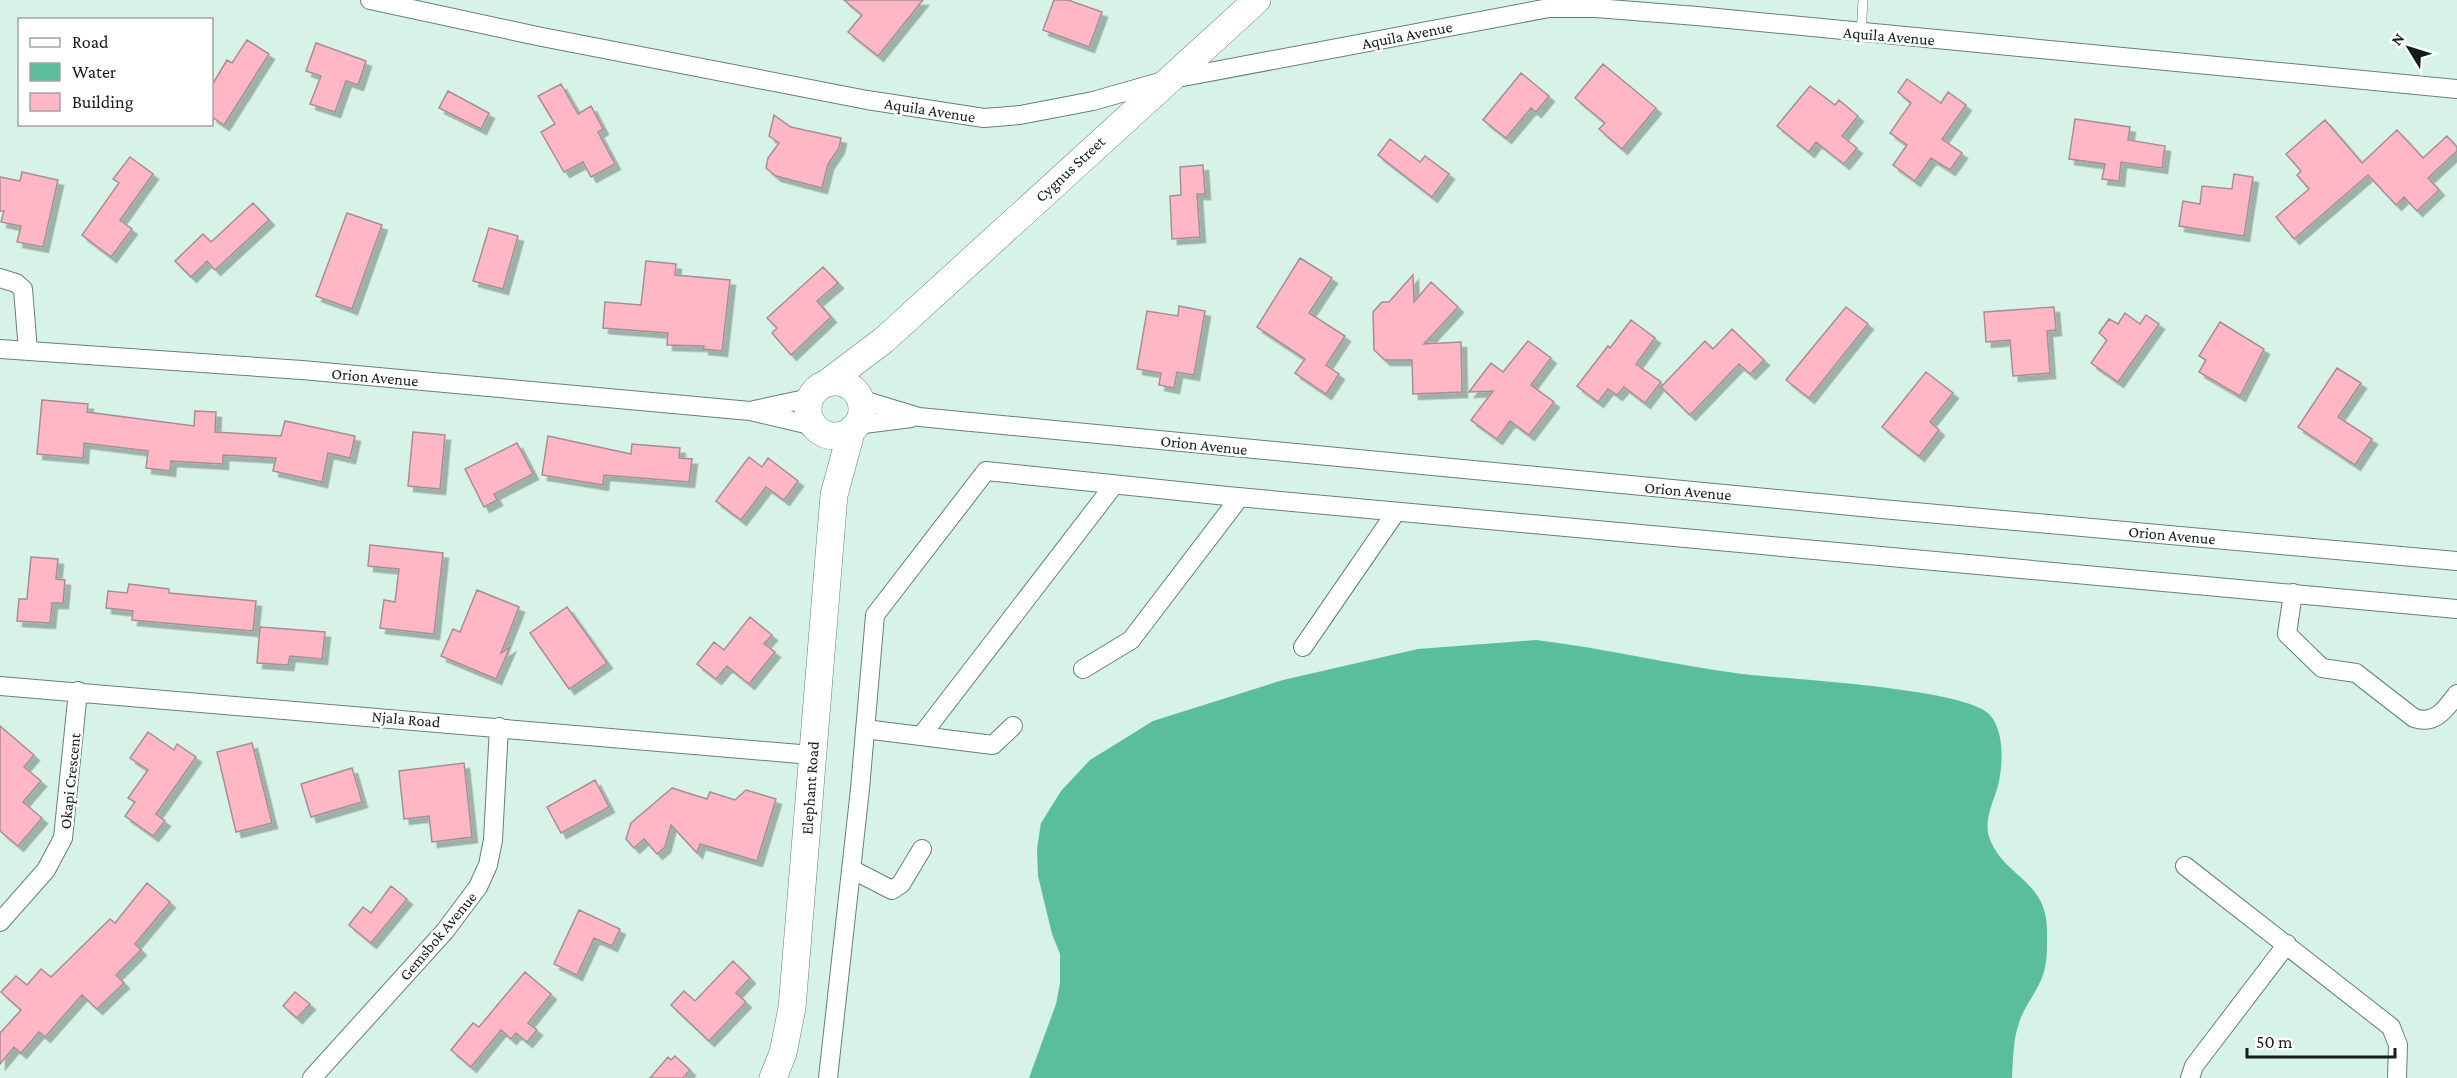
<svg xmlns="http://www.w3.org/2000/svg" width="2457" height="1078" viewBox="0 0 2457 1078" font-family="'Crimson Pro',serif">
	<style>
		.water { fill: #5abe9d }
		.building { fill: #ffb7c6; stroke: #a88e93; stroke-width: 1.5; filter: url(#shadow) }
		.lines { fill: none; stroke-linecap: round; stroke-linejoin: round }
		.lane-casing { stroke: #688076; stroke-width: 10 }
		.street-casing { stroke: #688076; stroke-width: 20 }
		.secondary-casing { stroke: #688076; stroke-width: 28 }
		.lane { stroke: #fff; stroke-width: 9 }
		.street { stroke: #fff; stroke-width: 18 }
		.secondary { stroke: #fff; stroke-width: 27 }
		.labels { text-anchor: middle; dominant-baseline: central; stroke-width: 5; stroke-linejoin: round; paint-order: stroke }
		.street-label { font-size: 16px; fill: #141d1a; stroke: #fff }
	</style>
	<defs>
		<filter id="shadow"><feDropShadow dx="5.5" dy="5.5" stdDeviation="0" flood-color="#0004"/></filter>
	</defs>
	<rect width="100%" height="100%" fill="#d7f2e7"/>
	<path class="water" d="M1536,640C1605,648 1673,665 1742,674C1785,679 1967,688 1990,715C2004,731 2003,762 1999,781C1995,802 1981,820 1991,842C2007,878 2047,881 2047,931C2047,947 2048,965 2041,980C2035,994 2025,1006 2020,1020C2013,1038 2013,1059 2012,1078H1029L1056,1004L1060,983V954L1052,934L1038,876L1037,849L1041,823L1061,791L1090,760L1153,721L1283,680L1418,649Z"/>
	<path class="building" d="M844,0H923L878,56L848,32L862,15Z
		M1054,0H1068L1102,12L1089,47L1043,30Z
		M247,40L269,54L224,125L212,117V85L227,60L232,63Z
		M316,43L366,61L358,85L346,81L335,112L310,104L321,76L306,71Z
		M1603,64L1656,108L1622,149L1599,129L1605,123L1575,98Z
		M1521,73L1549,96L1536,112L1531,108L1506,138L1483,120Z
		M1907,79L1941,103L1948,92L1966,105L1942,139L1962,153L1950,170L1931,158L1915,181L1893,165L1907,145L1890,133L1911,103L1898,92Z
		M561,84L578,114L591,106L603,129L598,132L615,164L591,177L583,162L564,172L541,132L555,124L538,96Z
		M1810,86L1835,105L1839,100L1858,116L1842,136L1857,148L1844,164L1816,142L1809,152L1777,126Z
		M448,91L489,113L481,129L439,108Z
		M774,115L791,127L841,138L839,148L828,164L822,188L776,176L766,168L768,158L779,143L769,136Z
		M2075,119L2130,127L2128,140L2165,146L2162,168L2121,162L2119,181L2102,179L2105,164L2069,159Z
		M2325,120L2362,163L2397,130L2423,158L2447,136L2457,147V151L2428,178L2439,190L2417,211L2404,197L2396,205L2368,175L2294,239L2276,217L2309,189L2297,175L2301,171L2286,154Z
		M1390,139L1420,162L1425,156L1449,174L1432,197L1378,155Z
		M130,157L153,174L120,220L132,229L111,257L82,235L119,183L113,179Z
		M1203,165L1205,194H1197L1200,237L1172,239L1170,196L1181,195L1180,167Z
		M22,172L58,180L43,247L17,242L21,226L1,222L4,211H0V177L20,181Z
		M2234,174L2253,177L2244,236L2179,226L2183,201L2200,204L2202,186L2232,189Z
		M253,203L269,220L215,270L207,261L191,277L175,261L203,234L211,242Z
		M347,213L382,225L352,309L316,296Z
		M489,228L518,236L503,289L473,281Z
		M1300,258L1332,278L1309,313L1345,336L1326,365L1339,374L1326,394L1295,373L1305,359L1257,327Z
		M646,261L676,264L675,275L730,280L722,351L703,349L704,346L667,345L668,333L603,328L605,302L641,305Z
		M823,267L838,283L817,301L831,317L791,355L772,333L777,328L767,318Z
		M1413,275L1414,302L1431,282L1458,307L1424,344L1461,342L1462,392L1413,394L1412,360H1385L1374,350L1373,312L1382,302H1389Z
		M1179,306L1205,311L1194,375L1177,372L1174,388L1159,385L1161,373L1137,369L1147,311L1178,316Z
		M1846,307L1868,324L1809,398L1786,380Z
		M2054,307L2056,330L2047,331L2050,373L2013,376L2010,340L1986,342L1984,312Z
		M2125,313L2140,324L2146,315L2159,324L2118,382L2091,363L2107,340L2099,333L2109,319L2118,324Z
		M1631,320L1655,338L1636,364L1661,382L1645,403L1624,387L1617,395L1608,389L1598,402L1577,386L1608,346L1610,348Z
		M2220,322L2264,349L2240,396L2199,372L2206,360L2199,356Z
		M1732,329L1764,360L1750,374L1739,364L1690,415L1661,387L1705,341L1713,349Z
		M1528,341L1551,358L1531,385L1554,402L1529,435L1510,421L1497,439L1471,420L1493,391L1469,392L1491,363L1503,372Z
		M2337,368L2361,383L2338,417L2372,439L2355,465L2298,427Z
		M1926,372L1953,393L1930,422L1939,430L1919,456L1882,427Z
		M42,400L88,404L87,412L194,426L195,411L216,412L215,432L281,436L285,421L355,436L350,458L328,453L322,482L273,471L276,458L223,455V464L171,461L170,471L146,468L148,451L84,443L83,458L37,454Z
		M413,432L445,435L440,489L408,486Z
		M548,436L631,454L632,444L680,448L679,458L692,459L689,482L604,475L603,485L542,475Z
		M517,443L533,474L494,494L497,500L484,507L465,469Z
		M749,457L762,467L768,458L798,481L784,500L766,487L741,520L716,501Z
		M370,545L443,553L434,634L380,628L384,600L395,602L399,569L368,566Z
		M31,557L58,559L56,579L65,580L63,603H52L50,623L17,621L19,599H27Z
		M129,584L169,589V593L256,601L253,631L132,620L133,611L106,608L108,591L127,593Z
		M477,590L519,607L501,653L510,647L496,679L441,656L453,629L460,632Z
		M567,607L607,663L569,689L530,633Z
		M750,617L772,635L764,644L775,652L749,684L727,666L716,679L697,664L714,642L724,650Z
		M260,627L325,632L322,659L290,656L288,665L257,663Z
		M0,726L34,755L24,767L41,781L23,802L42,818L18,846L0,831Z
		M148,732L174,750L177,744L196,757L156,814L165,821L153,836L125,816L135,802L128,798L148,770L130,758Z
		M252,743L272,823L236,832L217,752Z
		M464,763L472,837L432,842L429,816L404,819L399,771Z
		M352,768L362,802L311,817L301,784Z
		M595,780L609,807L561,833L547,807Z
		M672,788L707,799L710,792L735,800L746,790L776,799L757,861L700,844L697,853L671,825L665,847L657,854L644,839L634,848L626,839L631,823Z
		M147,883L170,902L135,944L141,950L116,975L124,983L97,1009L82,995L45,1037L39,1032L21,1053L14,1047L0,1064V1033L21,1010L1,992L16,976L27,985L41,969L51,977L110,919L115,923Z
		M391,886L407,899L371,943L349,925L363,907L371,913Z
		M579,910L620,929L612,946L594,938L577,975L554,964Z
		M733,961L750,978L736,993L746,1002L709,1041L671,1005L684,991L695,1001Z
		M525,972L551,994L528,1023L537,1030L527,1042L516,1033L511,1039L501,1030L471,1067L451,1050L473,1023L479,1027Z
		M295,992L310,1004L297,1018L283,1006Z
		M675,1056L690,1070L683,1078H650L668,1057L671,1060Z"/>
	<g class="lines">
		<g class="lane-casing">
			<path id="lane" d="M1861,34L1863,0"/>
		</g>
		<g class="street-casing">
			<path id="street" d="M370,0L542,37L867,100L984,118L1020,115L1093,101L1167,80L1549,8H1596L1697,16L2457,89
				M0,278L16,283L23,289L28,351
				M0,349L302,370L750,411L814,426
				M860,399L919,417L1882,509L2457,561
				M754,410L810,398
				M856,425L911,418
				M2293,593L2287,634L2322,668L2356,673L2414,718C2435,725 2445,710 2457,694
				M1303,647L1396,512
				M1083,669L1131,640L1240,497
				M0,686L812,755
				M865,729L993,745L1013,726
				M921,736L1114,485
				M2185,866L2391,1027L2398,1045L2397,1078
				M851,869L892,890L901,884L922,849
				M0,922L46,870L63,838L78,691
				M312,1078L445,931L478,887L488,865L493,840L499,727
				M828,1078L860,789L875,615L986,471L1227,496L2457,609
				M2190,1078L2194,1066L2287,944"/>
		</g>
		<g class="secondary-casing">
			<path id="secondary" d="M808 409a27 27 0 1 1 54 0a27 27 0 1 1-54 0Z
				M827,383L884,340L1257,0
				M773,1078L783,1053L792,1008L834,495L852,429"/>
		</g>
		<use href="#lane" class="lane"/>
		<use href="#street" class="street"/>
		<use href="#secondary" class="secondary"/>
	</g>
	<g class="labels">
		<g class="street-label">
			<text transform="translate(1407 35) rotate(-11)">Aquila Avenue</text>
			<text transform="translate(1889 36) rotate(5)">Aquila Avenue</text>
			<text transform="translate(930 110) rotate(9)">Aquila Avenue</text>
			<text transform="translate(1070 169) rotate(-43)">Cygnus Street</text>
			<text transform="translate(375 377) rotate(5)">Orion Avenue</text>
			<text transform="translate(1204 445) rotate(6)">Orion Avenue</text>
			<text transform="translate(1688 491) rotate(5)">Orion Avenue</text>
			<text transform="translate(2172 535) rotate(5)">Orion Avenue</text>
			<text transform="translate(406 719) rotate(5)">Njala Road</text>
			<text transform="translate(70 781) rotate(-84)">Okapi Crescent</text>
			<text transform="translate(810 788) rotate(-86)">Elephant Road</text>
			<text transform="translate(438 936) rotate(-50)">Gemsbok Avenue</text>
		</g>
	</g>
	<rect x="18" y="18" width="195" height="108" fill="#ffffff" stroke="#a1a5a3" stroke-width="1.5"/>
	<rect x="30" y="38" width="30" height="9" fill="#ffffff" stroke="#a1a5a3" stroke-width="1.5"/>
	<text x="72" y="48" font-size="18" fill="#141d1a">Road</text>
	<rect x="30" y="63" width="30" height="18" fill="#5abe9d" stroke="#a1a5a3" stroke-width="1.5"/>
	<text x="72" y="78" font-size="18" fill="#141d1a">Water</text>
	<rect x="30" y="93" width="30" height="18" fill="#ffb7c6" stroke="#a1a5a3" stroke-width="1.5"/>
	<text x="72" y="108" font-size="18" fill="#141d1a">Building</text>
	<g transform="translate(2409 48) rotate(308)" stroke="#ffffff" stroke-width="4.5" paint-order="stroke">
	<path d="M0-4.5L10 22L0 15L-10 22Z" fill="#141d1a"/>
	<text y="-9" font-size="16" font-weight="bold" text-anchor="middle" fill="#141d1a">N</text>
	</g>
	<path d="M2247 1048v9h148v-9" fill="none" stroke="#141d1a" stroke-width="3"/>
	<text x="2256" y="1048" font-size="18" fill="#141d1a" stroke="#ffffff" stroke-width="4.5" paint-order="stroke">50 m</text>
</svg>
